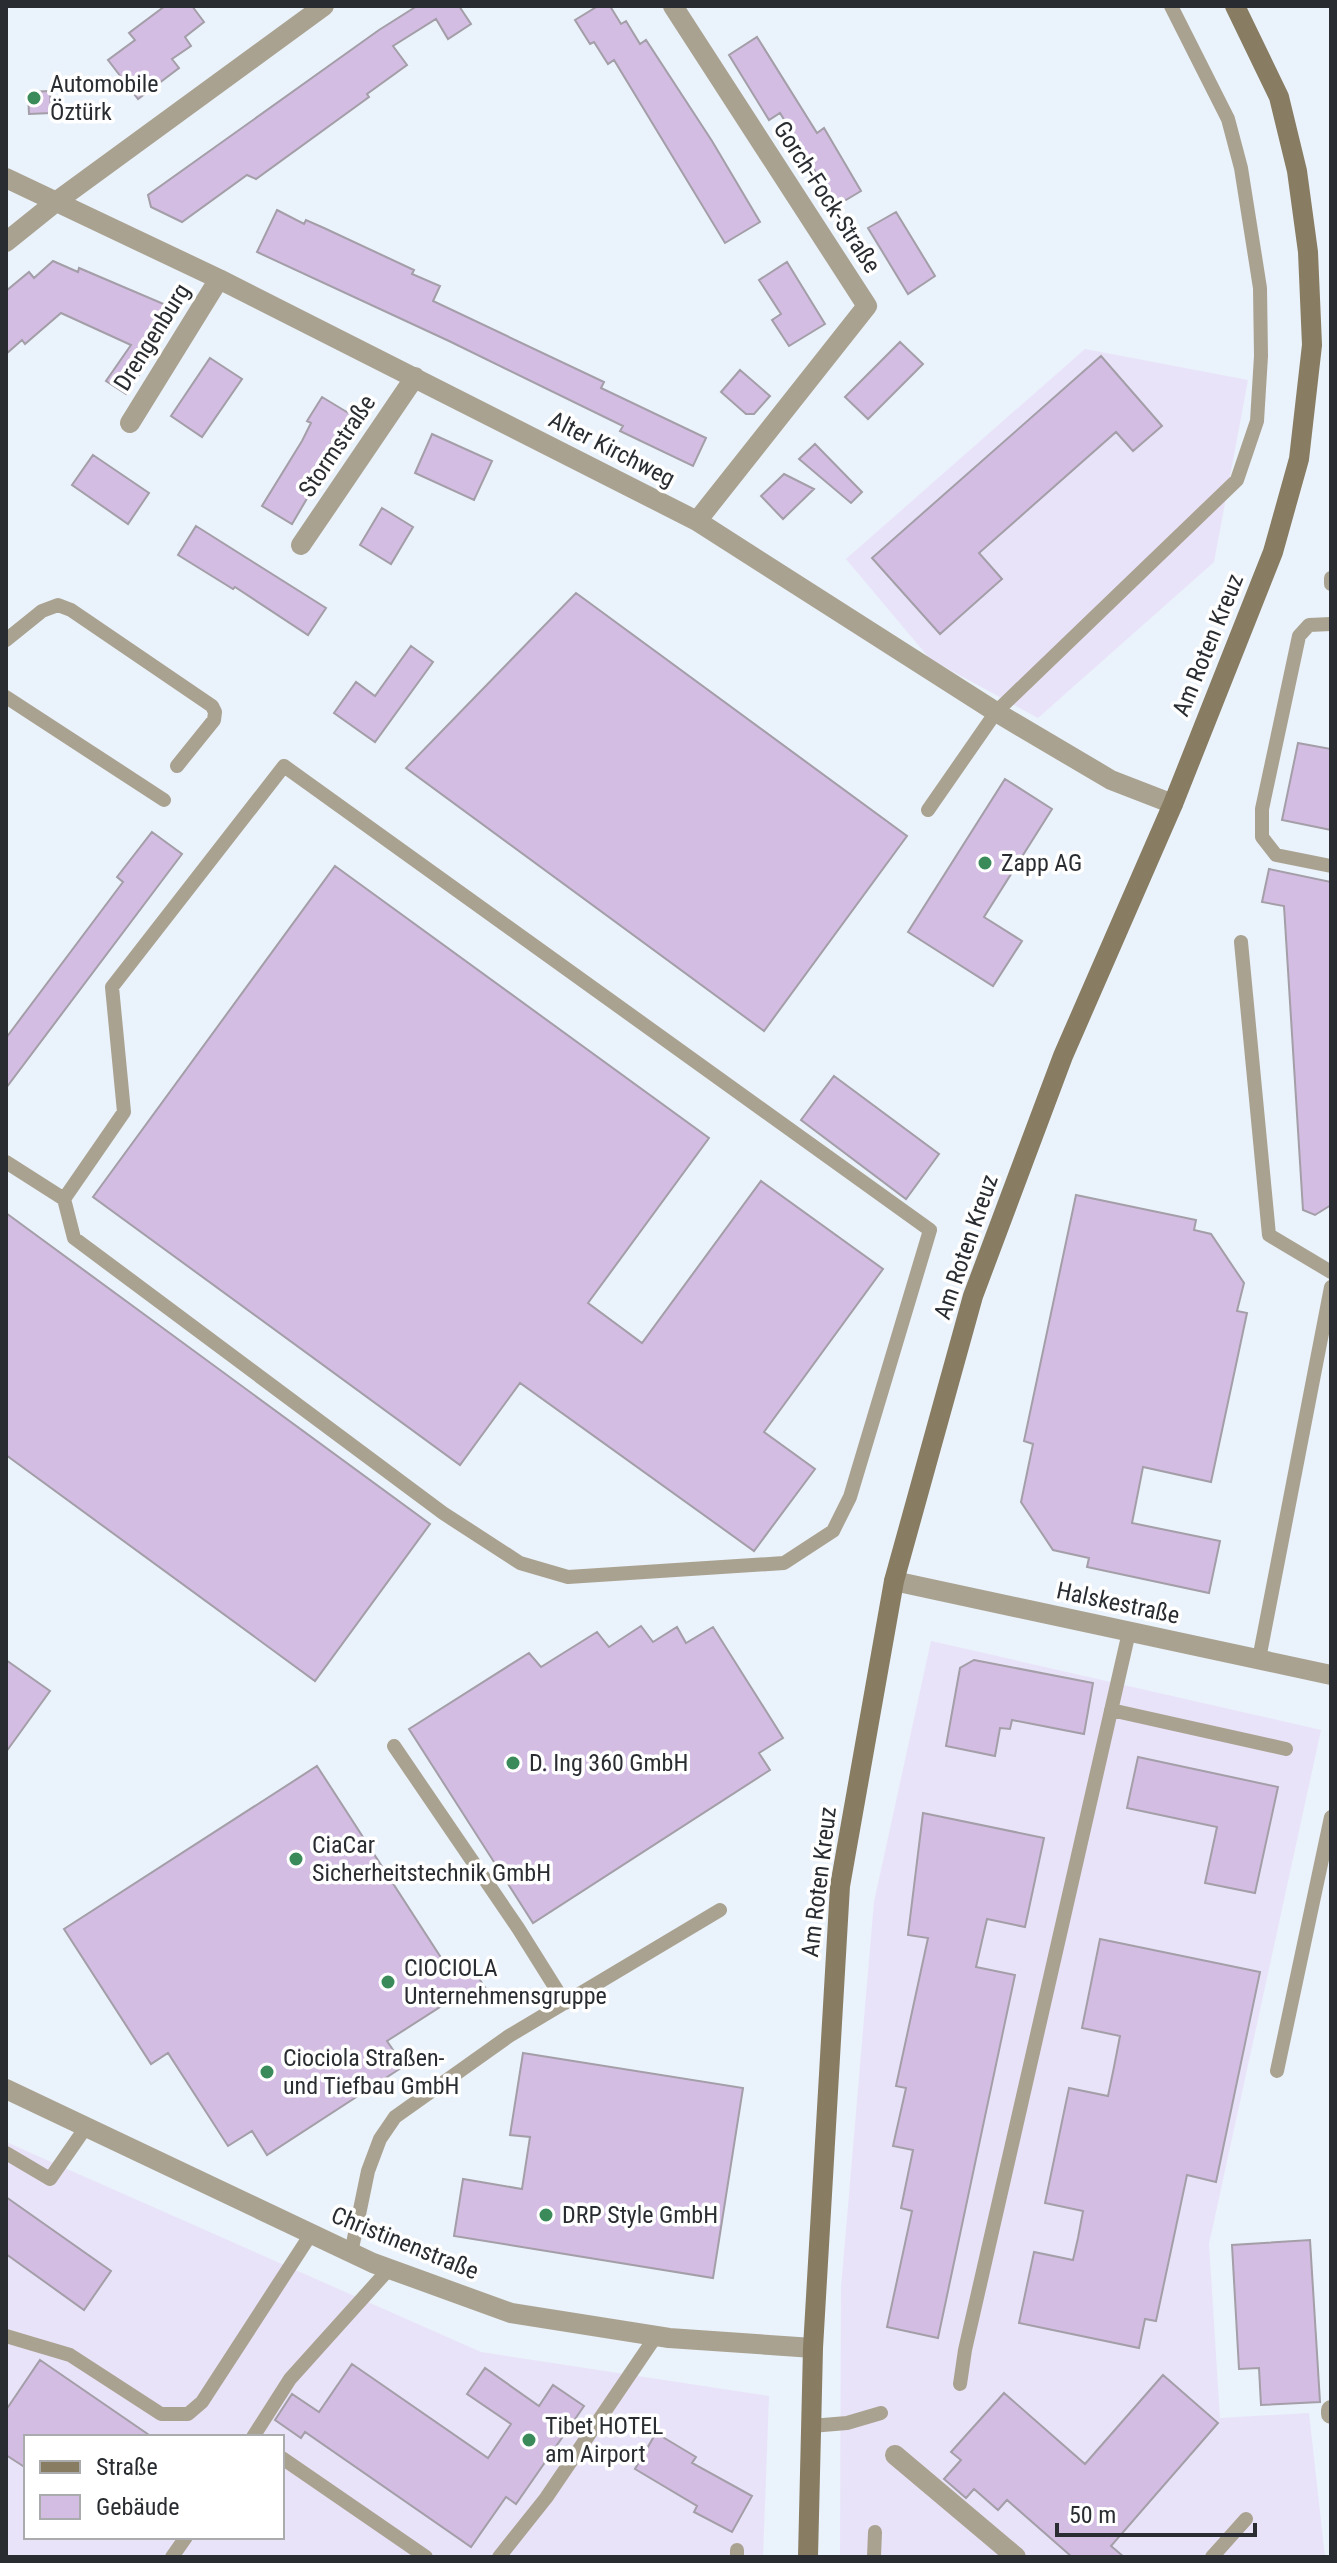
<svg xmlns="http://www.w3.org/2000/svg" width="1337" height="2563" viewBox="0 0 1337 2563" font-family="'Roboto Condensed',sans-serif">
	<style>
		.commercial { fill: #e9e3f9; fill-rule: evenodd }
		.building { fill: #d4bde3; stroke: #a39ea7; stroke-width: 2 }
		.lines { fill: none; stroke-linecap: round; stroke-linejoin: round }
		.lane { stroke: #aaa290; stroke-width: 14 }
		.street { stroke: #aaa290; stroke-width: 20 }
		.secondary { stroke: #887c62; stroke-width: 20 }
		.poi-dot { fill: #3a8a5a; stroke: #fff; stroke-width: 3 }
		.labels { text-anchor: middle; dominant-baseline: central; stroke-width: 7; stroke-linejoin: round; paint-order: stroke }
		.poi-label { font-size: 24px; fill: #292c30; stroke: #fff; text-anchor: start }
		.street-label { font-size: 24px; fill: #292c30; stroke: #fff }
	</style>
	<rect width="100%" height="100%" fill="#eaf2fb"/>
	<path class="commercial" d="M1085,349L1248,380L1214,562L1038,718L930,659L846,559Z
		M931,1641L1321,1730L1209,2244L1220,2418L1309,2413L1325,2557H840L841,2288L874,1902Z
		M6,2142L481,2352L769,2396L763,2557H6ZM26,2437H282V2537H26Z"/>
	<path class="building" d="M165,6H192L204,22L185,37L191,46L172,59L179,68L138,99L108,60L135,40L129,33Z
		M417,6H459L471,24L448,39L436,19L393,46L407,65L367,94L369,97L256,179L247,175L182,222L151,207L148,195L379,30Z
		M598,6H610L621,24L626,21L640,44L646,40L712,141L760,222L725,243L614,60L608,64L594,42L590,44L575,20Z
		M757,37L817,133L824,128L861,191L836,206L780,113L769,120L729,55Z
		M50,91L51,113L29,114L28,92Z
		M277,210L304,224L306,220L324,228L414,270L412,274L440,286L433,301L604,382L601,388L706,438L693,466L620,431L623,426L449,341L257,252Z
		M896,212L935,276L908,294L868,228Z
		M53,261L78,272L79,268L173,308L150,359L126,394L106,381L131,345L61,313L25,344L22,340L6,354V291L29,272L34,278Z
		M787,262L825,324L789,346L772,320L781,314L759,280Z
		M900,342L923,364L868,419L845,397Z
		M1101,356L1162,426L1133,451L1116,432L979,553L1002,579L940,634L872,558Z
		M210,358L242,379L202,437L171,416Z
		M740,370L770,396L754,414H746L721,392Z
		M322,397L355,417L292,524L262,506L302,441L311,423L307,421Z
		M432,434L492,461L474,500L415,473Z
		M815,444L862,492L851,503L799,459Z
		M93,455L149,493L128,524L72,485Z
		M784,474L814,489L783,519L761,496Z
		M382,508L413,527L391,564L360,545Z
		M196,526L326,608L308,635L235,587L233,589L178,555Z
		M576,593L907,836L764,1031L406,768Z
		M411,646L433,662L375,742L334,713L356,682L375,696Z
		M1298,743L1331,749V830L1282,820Z
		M1005,779L1052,809L984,917L1022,941L993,986L908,932Z
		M152,832L182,854L6,1088V1038L123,882L117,877Z
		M335,866L709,1138L588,1303L642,1343L761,1181L883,1269L764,1432L815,1469L754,1551L520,1383L460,1465L93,1197Z
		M1269,869L1331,882V1205L1315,1215L1303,1210L1284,906L1262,902Z
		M834,1076L939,1154L906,1199L801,1120Z
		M1076,1195L1196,1220L1194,1230L1211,1234L1244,1283L1237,1311L1247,1313L1211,1482L1143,1467L1132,1523L1220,1541L1209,1593L1087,1567L1089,1558L1053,1550L1021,1502L1033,1444L1024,1441Z
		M6,1213L430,1524L315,1681L6,1455Z
		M641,1626L653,1642L677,1627L686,1643L713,1627L783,1738L759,1753L770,1770L533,1923L409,1729L529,1653L541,1667L597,1632L609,1647Z
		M6,1660L50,1691L6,1752Z
		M974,1660L1093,1683L1084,1734L1012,1720L1010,1729L1000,1728L995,1756L946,1746L960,1668Z
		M1138,1757L1278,1787L1255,1893L1205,1883L1217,1827L1127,1808Z
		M317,1766L451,1973L468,1962L486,1989L467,2001L462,1993L387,2041L404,2066L267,2155L252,2131L228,2146L168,2053L151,2064L64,1929Z
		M923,1813L1044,1838L1025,1927L987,1919L976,1967L1015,1975L938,2338L887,2327L912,2211L901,2208L913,2150L893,2146L906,2088L896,2086L928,1938L908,1935Z
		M1100,1939L1260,1972L1216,2182L1187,2175L1156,2321L1145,2319L1139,2348L1019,2323L1034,2252L1073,2260L1078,2238L1083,2211L1045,2203L1069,2088L1108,2096L1114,2067L1120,2036L1082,2028Z
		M523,2053L743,2088L713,2278L454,2236L463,2179L522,2189L530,2137L510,2135Z
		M6,2197L111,2271L84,2310L6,2254Z
		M1310,2240L1320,2402L1261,2405L1259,2368L1239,2369L1232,2245Z
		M40,2360L152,2437H26V2468L6,2455V2410Z
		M352,2364L488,2458L511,2424L467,2394L485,2368L539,2406L553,2385L584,2406L516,2504L506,2497L471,2547L305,2432L301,2438L275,2420L292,2394L319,2412Z
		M1163,2375L1218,2423L1111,2546L1124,2557H1072L1007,2500L998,2510L974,2489L966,2498L944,2479L961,2460L951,2452L1004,2393L1085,2464Z
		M656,2433L696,2457L692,2463L752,2496L732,2532L694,2512L697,2506L635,2469Z"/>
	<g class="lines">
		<path class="lane" d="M1331,578V584
			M1331,624L1309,625L1299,636L1262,809V837L1276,855L1331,866
			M6,640L42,611L58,605L71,610L212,706L215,712L214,720L177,766
			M6,697L164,800
			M928,810L996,712L1237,480L1257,421L1261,356L1260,288L1241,168L1228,119L1171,6
			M1241,942L1269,1235L1331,1272
			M6,1162L64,1199L74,1238L443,1513L520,1563L568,1577L784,1563L833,1531L850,1497L930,1230L284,766L112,987L124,1112L64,1199
			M1259,1659L1331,1287
			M1111,1710L1286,1749
			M394,1746L518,1928L565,2003
			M1277,2071L1331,1817
			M6,2153L50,2179L86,2127
			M351,2253L368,2171L380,2139L395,2117L509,2036L720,1910
			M6,2336L70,2355L161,2414H188L202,2402L311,2234
			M960,2384L965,2350L1129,1632
			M811,2426L847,2423L881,2413
			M253,2437L290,2379L389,2269
			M282,2458L426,2557
			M172,2557L186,2537
			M499,2557L546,2498L656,2336
			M737,2557V2550
			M874,2557L875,2532
			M1212,2557L1246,2519"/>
		<path class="street" d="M673,6L867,306L697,521
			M6,178L219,279L697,521L996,712L1111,780L1173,804
			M6,242L57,201L324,6
			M130,423L219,279
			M301,545L415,377
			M894,1581L1331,1675
			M6,2089L373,2263L511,2313L669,2338L813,2348
			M1331,2410V2414
			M895,2455L1016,2557"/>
		<path class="secondary" d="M808,2557L813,2348L840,1886L894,1581L973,1296L1063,1056L1173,804L1273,552L1299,459L1312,345L1308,252L1297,171L1279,97L1235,6"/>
	</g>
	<g class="poi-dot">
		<circle cx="34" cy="98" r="8"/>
		<circle cx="985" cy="863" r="8"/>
		<circle cx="513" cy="1763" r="8"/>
		<circle cx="296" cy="1859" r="8"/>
		<circle cx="388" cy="1982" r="8"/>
		<circle cx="267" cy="2072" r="8"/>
		<circle cx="546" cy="2215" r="8"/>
		<circle cx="529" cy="2440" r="8"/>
	</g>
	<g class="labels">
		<g class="poi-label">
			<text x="50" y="84">Automobile<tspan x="50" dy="28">Öztürk</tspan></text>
			<text x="1001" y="863">Zapp AG</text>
			<text x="529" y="1763">D. Ing 360 GmbH</text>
			<text x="312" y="1845">CiaCar<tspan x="312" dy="28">Sicherheitstechnik GmbH</tspan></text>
			<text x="404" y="1968">CIOCIOLA<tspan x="404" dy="28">Unternehmensgruppe</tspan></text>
			<text x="283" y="2058">Ciociola Straßen-<tspan x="283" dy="28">und Tiefbau GmbH</tspan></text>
			<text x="562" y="2215">DRP Style GmbH</text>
			<text x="545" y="2426">Tibet HOTEL<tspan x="545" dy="28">am Airport</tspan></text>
		</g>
		<g class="street-label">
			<text transform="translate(827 197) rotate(57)">Gorch-Fock-Straße</text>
			<text transform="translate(152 337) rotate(-58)">Drengenburg</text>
			<text transform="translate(337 446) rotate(-56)">Stormstraße</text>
			<text transform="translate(612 449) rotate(27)">Alter Kirchweg</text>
			<text transform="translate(1208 645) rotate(-68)">Am Roten Kreuz</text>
			<text transform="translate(966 1247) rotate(-71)">Am Roten Kreuz</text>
			<text transform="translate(1118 1603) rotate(12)">Halskestraße</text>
			<text transform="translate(819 1882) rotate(-83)">Am Roten Kreuz</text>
			<text transform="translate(405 2243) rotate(22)">Christinenstraße</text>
		</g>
	</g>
	<rect width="1337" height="2563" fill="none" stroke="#292c30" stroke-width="16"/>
	<rect x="24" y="2435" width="260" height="104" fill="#ffffff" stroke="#a9abac" stroke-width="2"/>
	<rect x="40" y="2461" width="40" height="12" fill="#887c62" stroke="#a9abac" stroke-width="2"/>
	<text x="96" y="2475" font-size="24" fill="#292c30">Straße</text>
	<rect x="40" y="2495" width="40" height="24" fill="#d4bde3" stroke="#a9abac" stroke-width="2"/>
	<text x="96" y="2515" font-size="24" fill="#292c30">Gebäude</text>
	<path d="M1057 2523v12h198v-12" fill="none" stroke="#292c30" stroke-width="4"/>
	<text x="1069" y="2523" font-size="24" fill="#292c30" stroke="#ffffff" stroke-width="6" paint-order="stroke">50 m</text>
</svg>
